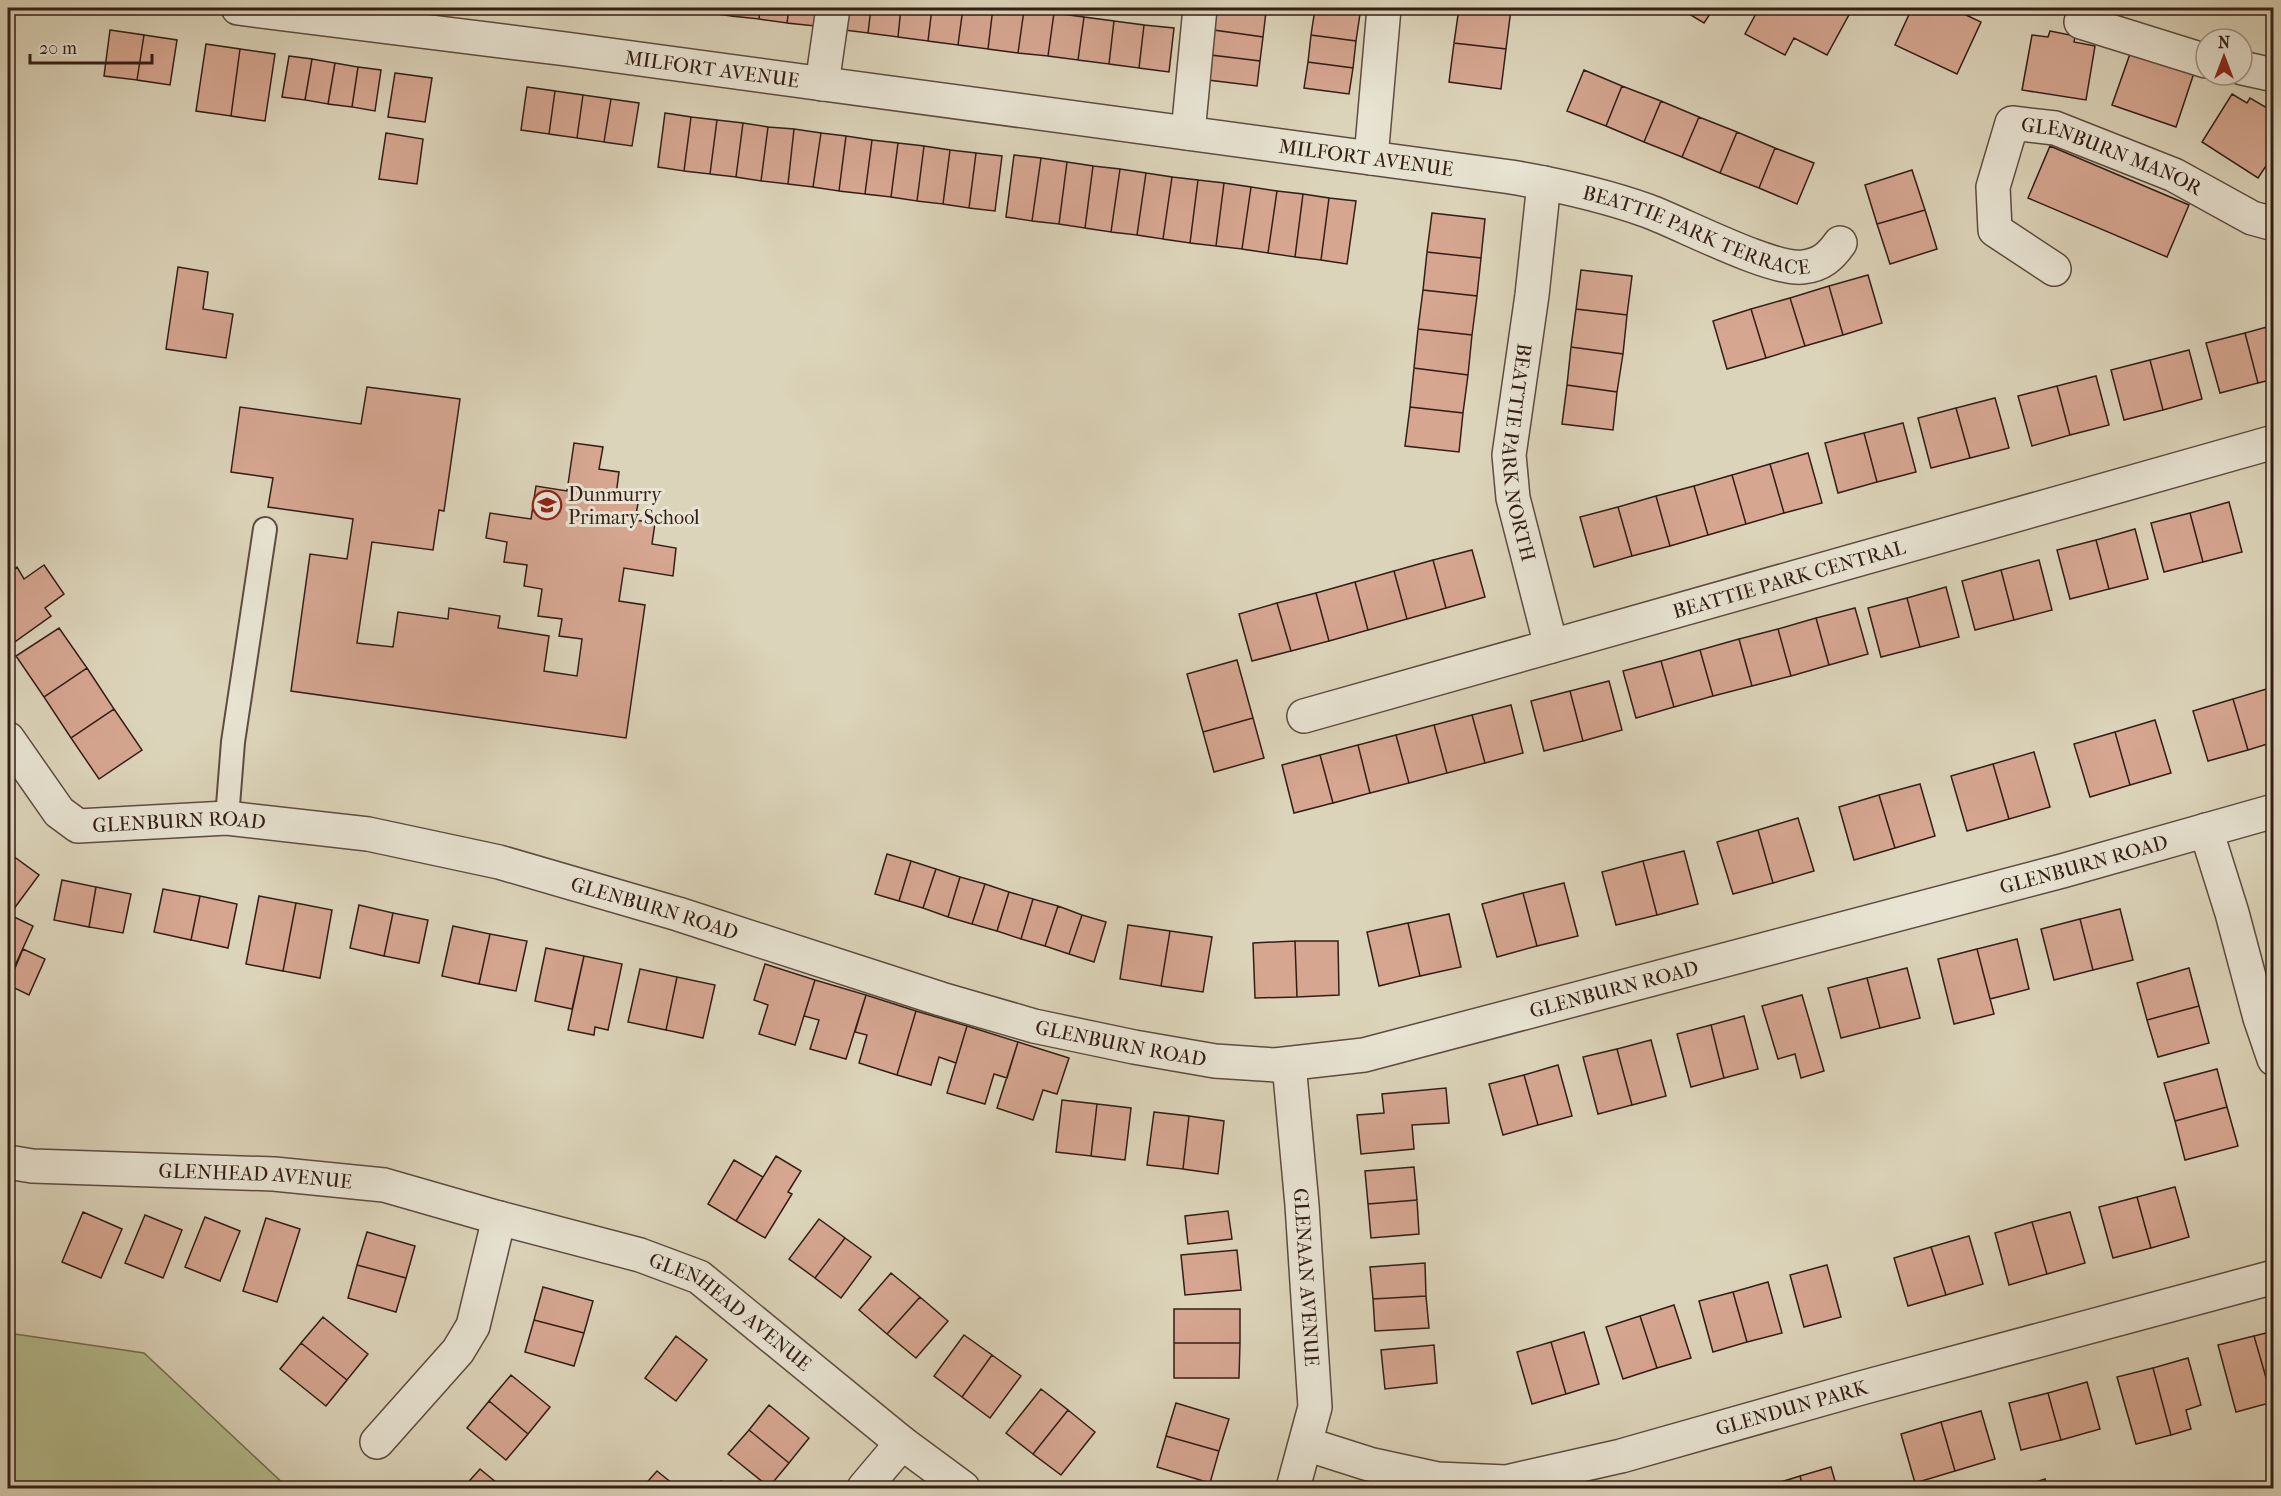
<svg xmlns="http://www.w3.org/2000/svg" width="2281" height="1496" viewBox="0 0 2281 1496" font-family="'IM FELL French Canon',serif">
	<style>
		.green { fill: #b4bc8d; stroke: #746d51; stroke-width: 1.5 }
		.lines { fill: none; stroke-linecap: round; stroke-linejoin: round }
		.stream { stroke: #6d7a74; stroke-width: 12 }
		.building { fill: #d6a691; stroke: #331e15; stroke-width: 1.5 }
		.lane-casing { stroke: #5d4c3e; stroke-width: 26 }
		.street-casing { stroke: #5d4c3e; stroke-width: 36 }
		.lane { stroke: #e8e3d2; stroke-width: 22 }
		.street { stroke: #e8e3d2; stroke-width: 33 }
		.labels { text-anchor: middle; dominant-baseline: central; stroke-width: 6; stroke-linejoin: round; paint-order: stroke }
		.street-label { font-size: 20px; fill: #331e15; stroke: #e8e3d2 }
		.poi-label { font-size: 20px; fill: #331e15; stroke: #e8e3d2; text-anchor: start }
	</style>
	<rect width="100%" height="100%" fill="#dcd4ba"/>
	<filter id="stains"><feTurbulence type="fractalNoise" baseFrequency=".00333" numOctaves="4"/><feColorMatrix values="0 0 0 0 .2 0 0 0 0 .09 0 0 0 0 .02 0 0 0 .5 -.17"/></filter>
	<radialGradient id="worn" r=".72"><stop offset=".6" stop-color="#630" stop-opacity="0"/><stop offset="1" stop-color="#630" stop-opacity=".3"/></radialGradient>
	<path class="green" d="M8,1333L144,1353L288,1488H8Z"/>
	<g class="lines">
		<path class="stream" d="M2252,8L2274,10"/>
	</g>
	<path class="building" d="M674,8H702V12Z
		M702,8H732L731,16L702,12Z
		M732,8H760L759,19L731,16Z
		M760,8H789L787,23L759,19Z
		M789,8H818L815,26L787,23Z
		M840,8H871L868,33L837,29Z
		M871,8H901L898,37L868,33Z
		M901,8H932L928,41L898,37Z
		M932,8H963L958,45L928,41Z
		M963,8H993L988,49L958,45Z
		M993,8L1024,10L1018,53L988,49Z
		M1217,8H1236L1266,12L1263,37L1214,30Z
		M1236,8H1267L1266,12Z
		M1315,8H1361L1360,14Z
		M1459,8L1511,9L1506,49L1454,43Z
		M1679,8H1714L1704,23Z
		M1759,8H1844L1851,11L1827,55L1794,38L1785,55L1745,34Z
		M1912,8H1966L1964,14L1981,22L1957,74L1895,45Z
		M1315,9L1360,14L1356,41L1311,35Z
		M1024,10L1054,13L1048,56L1018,53Z
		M1054,13L1084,17L1078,60L1048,56Z
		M1084,17L1114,21L1109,64L1078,60Z
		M1114,21L1144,25L1139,68L1109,64Z
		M1144,25L1174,28L1169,72L1139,68Z
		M110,30L144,35L137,80L104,76Z
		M1214,30L1263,37L1260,61L1211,55Z
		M2050,31L2075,36L2074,42L2095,46L2086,100L2022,90L2032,35L2048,37Z
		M144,35L177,40L170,85L137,80Z
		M1311,35L1356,41L1353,68L1308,62Z
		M1454,43L1506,49L1501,89L1449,82Z
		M206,44L240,49L231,116L196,111Z
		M240,49L275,54L265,121L231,116Z
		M2131,51L2194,73L2176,127L2112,105Z
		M1211,55L1260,61L1257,86L1208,80Z
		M289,56L312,59L305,100L282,97Z
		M312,59L335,63L328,104L305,100Z
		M1308,62L1353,68L1349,94L1304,88Z
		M335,63L358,67L352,107L328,104Z
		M358,67L381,70L375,111L352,107Z
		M1584,70L1622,86L1606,126L1567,111Z
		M395,73L432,78L425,122L388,117Z
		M1622,86L1661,101L1644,142L1606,126Z
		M527,87L555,91L549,134L521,130Z
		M555,91L583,95L577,138L549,134Z
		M2232,94L2247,103L2250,98L2274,112L2271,118L2274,120V154L2258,178L2202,142Z
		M583,95L611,99L604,142L577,138Z
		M611,99L639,103L632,146L604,142Z
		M1661,101L1699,117L1682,157L1644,142Z
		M665,113L691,117L684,171L658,167Z
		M691,117L717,120L710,174L684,171Z
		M1699,117L1737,132L1720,173L1682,157Z
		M717,120L743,123L736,177L710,174Z
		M743,123L768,127L761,181L736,177Z
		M768,127L794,129L788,184L761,181Z
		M794,129L821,133L813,187L788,184Z
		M1737,132L1775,148L1759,188L1720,173Z
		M386,133L423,139L417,184L379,179Z
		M821,133L846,136L839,191L813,187Z
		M846,136L872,140L865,194L839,191Z
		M872,140L898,143L891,197L865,194Z
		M898,143L924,146L917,201L891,197Z
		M924,146L950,150L943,204L917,201Z
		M2050,146L2189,205L2167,257L2028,198Z
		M1775,148L1814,163L1797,204L1759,188Z
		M950,150L976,153L969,208L943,204Z
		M976,153L1002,156L995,211L969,208Z
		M1014,155L1041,158L1032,221L1006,217Z
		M1041,158L1067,162L1059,224L1032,221Z
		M1067,162L1093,166L1085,228L1059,224Z
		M1093,166L1120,169L1111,232L1085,228Z
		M1120,169L1146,173L1137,235L1111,232Z
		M1912,170L1925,210L1877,224L1865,185Z
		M1146,173L1172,177L1163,239L1137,235Z
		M1172,177L1198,180L1190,243L1163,239Z
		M1198,180L1224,183L1216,246L1190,243Z
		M1224,183L1251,187L1242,249L1216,246Z
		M1251,187L1277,191L1268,253L1242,249Z
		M1277,191L1303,194L1295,257L1268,253Z
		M1303,194L1329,198L1321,260L1295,257Z
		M1329,198L1356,201L1347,264L1321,260Z
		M1925,210L1937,249L1890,264L1877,224Z
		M1432,213L1485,219L1481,258L1427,252Z
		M1427,252L1481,258L1477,296L1423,290Z
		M178,267L208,272L203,309L233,314L226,358L166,349Z
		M1581,270L1632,276L1627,315L1576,309Z
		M1868,275L1882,323L1843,335L1829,286Z
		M1829,286L1843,335L1805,346L1790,298Z
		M1423,290L1477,296L1472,335L1418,329Z
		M1790,298L1805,346L1766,358L1751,309Z
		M1576,309L1627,315L1623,354L1571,347Z
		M1751,309L1766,358L1727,369L1713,321Z
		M2274,325V379L2258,383L2245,333Z
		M1418,329L1472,335L1468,375L1414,368Z
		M2245,333L2258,383L2220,393L2206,343Z
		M1571,347L1623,354L1617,392L1567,385Z
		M2189,350L2202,399L2163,410L2150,360Z
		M2150,360L2163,410L2124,420L2111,370Z
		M1414,368L1468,375L1463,413L1410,407Z
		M2096,376L2109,425L2070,435L2057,386Z
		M1567,385L1617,392L1613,430L1562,424Z
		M2057,386L2070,435L2032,446L2018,396Z
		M367,387L460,399L444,511L439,510L433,550L372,542L357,643L393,647L398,612L448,619L449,608L500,616L498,628L549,636L544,671L577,676L582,639L559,636L562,619L538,616L542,589L524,586L527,565L504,562L507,542L486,538L490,513L531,519L536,486L567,491L574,443L603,447L599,469L619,472L616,495L639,498L635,520L655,523L652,544L676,548L673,576L624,568L619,601L645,605L626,738L291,691L310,554L347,559L353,519L268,507L273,478L231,472L240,407L361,424Z
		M1995,398L2009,448L1970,458L1956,408Z
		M1410,407L1463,413L1459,452L1405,446Z
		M1956,408L1970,458L1931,468L1918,418Z
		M1903,423L1916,472L1877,482L1864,433Z
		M1864,433L1877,482L1838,493L1825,443Z
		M1808,453L1822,503L1784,513L1770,464Z
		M1770,464L1784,513L1746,524L1732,475Z
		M1732,475L1746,524L1708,535L1694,486Z
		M1694,486L1708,535L1670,546L1656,496Z
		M1656,496L1670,546L1632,556L1618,507Z
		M2229,502L2242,552L2203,562L2190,513Z
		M1618,507L1632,556L1594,567L1580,517Z
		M2190,513L2203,562L2164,572L2151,523Z
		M2135,529L2148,579L2109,589L2096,540Z
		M2096,540L2109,589L2070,599L2057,550Z
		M1472,550L1485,597L1446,608L1433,560Z
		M1433,560L1446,608L1407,619L1394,571Z
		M2039,560L2052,610L2014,620L2001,570Z
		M44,565L64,594L45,608L51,616L9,646L8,574L17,567L24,579Z
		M2001,570L2014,620L1975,630L1962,581Z
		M1394,571L1407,619L1368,630L1355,582Z
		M1355,582L1368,630L1329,641L1316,593Z
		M1946,587L1959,637L1920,647L1907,598Z
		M1316,593L1329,641L1291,651L1277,603Z
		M1907,598L1920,647L1881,657L1868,608Z
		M1277,603L1291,651L1252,661L1239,614Z
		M1855,608L1868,654L1829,665L1816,618Z
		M1816,618L1829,665L1791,676L1778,629Z
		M59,628L87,668L44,697L16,656Z
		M1778,629L1791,676L1752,686L1739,639Z
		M1739,639L1752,686L1713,696L1700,650Z
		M1700,650L1713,696L1674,707L1661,661Z
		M1237,660L1253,718L1203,732L1187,674Z
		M1661,661L1674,707L1636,718L1623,671Z
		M87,668L114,709L71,738L44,697Z
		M1609,681L1622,730L1583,741L1570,691Z
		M2273,687L2274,742L2248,750L2233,699Z
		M1570,691L1583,741L1544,751L1531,701Z
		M2233,699L2248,750L2208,761L2193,711Z
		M1511,705L1523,753L1485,763L1472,715Z
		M114,709L142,750L99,779L71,738Z
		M1472,715L1485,763L1447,773L1434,725Z
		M1253,718L1264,758L1214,772L1203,732Z
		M2155,720L2171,773L2130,785L2115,732Z
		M1434,725L1447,773L1409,783L1396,735Z
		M2115,732L2130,785L2090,797L2074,744Z
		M1396,735L1409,783L1370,793L1358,745Z
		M1358,745L1370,793L1333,803L1320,755Z
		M2034,752L2050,807L2009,819L1993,764Z
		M1320,755L1333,803L1294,813L1282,765Z
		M1993,764L2009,819L1967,831L1951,776Z
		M1920,784L1935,836L1895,848L1879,795Z
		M1879,795L1895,848L1854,860L1839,807Z
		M1798,818L1814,871L1773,883L1758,830Z
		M1758,830L1773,883L1733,894L1717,842Z
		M1684,851L1698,904L1657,915L1643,861Z
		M9,853L39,875L13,910L8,905Z
		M887,854L911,861L899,901L875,894Z
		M911,861L936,869L923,908L899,901Z
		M1643,861L1657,915L1616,925L1602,872Z
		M936,869L960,877L948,917L923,908Z
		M960,877L985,884L972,924L948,917Z
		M62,880L96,887L89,927L54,920Z
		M1564,883L1578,936L1537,946L1523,893Z
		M985,884L1009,892L997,931L972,924Z
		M96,887L131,894L123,933L89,927Z
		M163,889L200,896L191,940L154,932Z
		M1009,892L1033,899L1021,939L997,931Z
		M1523,893L1537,946L1497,957L1482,904Z
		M200,896L237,904L228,948L191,940Z
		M259,896L296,903L283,971L246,964Z
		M1033,899L1058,906L1045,946L1021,939Z
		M296,903L332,910L320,978L283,971Z
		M359,905L393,913L384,956L350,948Z
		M1058,906L1082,915L1069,954L1045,946Z
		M2120,909L2133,960L2093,970L2080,919Z
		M393,913L428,920L419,963L384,956Z
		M8,914L33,926L8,981Z
		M1449,914L1461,967L1420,976L1408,923Z
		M1082,915L1106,922L1094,962L1069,954Z
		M2080,919L2093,970L2054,980L2041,929Z
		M1408,923L1420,976L1379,986L1367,932Z
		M1128,925L1170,931L1161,986L1120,979Z
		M453,926L490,934L479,984L442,976Z
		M1170,931L1212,937L1203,992L1161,986Z
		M490,934L527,941L516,991L479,984Z
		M2017,939L2029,989L1990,999L1977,949Z
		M1295,941H1338L1339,995L1297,997Z
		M1295,941L1297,997L1255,998L1253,943Z
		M546,948L584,956L572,1009L535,1001Z
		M23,949L45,959L29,995L8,985Z
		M1977,949L1994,1014L1954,1024L1938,959Z
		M584,956L622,964L608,1030L595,1027L594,1035L568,1030Z
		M765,964L815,980L795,1045L759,1034L768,1005L754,1000Z
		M1907,968L1920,1018L1880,1028L1867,978Z
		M2189,968L2199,1006L2147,1020L2137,983Z
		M640,969L677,977L666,1030L628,1022Z
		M677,977L715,985L703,1038L666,1030Z
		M1867,978L1880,1028L1841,1038L1828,988Z
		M815,980L866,995L846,1059L810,1049L819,1020L804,1016Z
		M866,995L916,1011L897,1075L859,1063L867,1035L855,1032Z
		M1802,995L1824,1071L1801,1078L1795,1054L1778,1059L1762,1006Z
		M2199,1006L2209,1043L2158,1057L2147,1020Z
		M916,1011L967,1026L956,1063L939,1057L931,1085L897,1075Z
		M1744,1016L1758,1069L1724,1078L1711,1025Z
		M1711,1025L1724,1078L1691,1087L1677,1034Z
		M967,1026L1018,1042L1007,1078L994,1074L985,1104L947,1093Z
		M1651,1040L1666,1096L1632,1105L1617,1049Z
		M1018,1042L1069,1058L1057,1094L1043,1090L1033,1120L997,1108Z
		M1617,1049L1632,1105L1598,1114L1583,1057Z
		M1558,1065L1572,1116L1538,1125L1524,1075Z
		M2217,1069L2227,1107L2175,1121L2164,1083Z
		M1524,1075L1538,1125L1503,1135L1489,1084Z
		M1446,1088L1449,1123L1412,1125L1414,1149L1361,1154L1357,1115L1384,1113L1382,1094Z
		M1062,1100L1097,1104L1091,1156L1056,1152Z
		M1097,1104L1131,1108L1125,1160L1091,1156Z
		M2227,1107L2238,1146L2185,1160L2175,1121Z
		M1154,1112L1189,1116L1183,1169L1147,1165Z
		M1189,1116L1224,1121L1218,1174L1183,1169Z
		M776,1156L801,1171L788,1192L792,1194L765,1238L736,1221Z
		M734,1160L763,1177L736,1221L708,1204Z
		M1414,1167L1417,1200L1368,1204L1365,1171Z
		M2175,1187L2189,1237L2151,1248L2137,1197Z
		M2137,1197L2151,1248L2113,1258L2099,1207Z
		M1417,1200L1419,1234L1371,1238L1368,1204Z
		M1228,1211L1232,1239L1188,1244L1185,1216Z
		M83,1212L122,1229L101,1278L62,1262Z
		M2070,1212L2085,1263L2047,1274L2032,1222Z
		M145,1215L182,1230L163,1278L125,1263Z
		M205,1217L240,1231L220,1281L185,1267Z
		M266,1218L300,1229L277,1302L243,1291Z
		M819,1219L845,1238L815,1278L789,1259Z
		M2032,1222L2047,1274L2009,1285L1995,1233Z
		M367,1232L415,1246L406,1278L357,1265Z
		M1969,1236L1983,1284L1946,1295L1931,1247Z
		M845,1238L871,1257L841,1298L815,1278Z
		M1931,1247L1946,1295L1908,1306L1894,1258Z
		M1237,1250L1241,1290L1185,1295L1181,1255Z
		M1425,1263L1426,1296L1373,1299L1370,1267Z
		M357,1265L406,1278L396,1312L348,1298Z
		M1827,1265L1841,1317L1804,1327L1790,1275Z
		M891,1273L920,1297L887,1334L859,1310Z
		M1768,1282L1782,1333L1747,1342L1733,1292Z
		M543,1287L593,1301L584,1333L534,1320Z
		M1733,1292L1747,1342L1713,1352L1699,1301Z
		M1426,1296L1429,1328L1375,1331L1373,1299Z
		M920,1297L948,1321L916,1358L887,1334Z
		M1674,1305L1691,1358L1657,1368L1640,1316Z
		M1174,1309H1240V1343H1174Z
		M1640,1316L1657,1368L1623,1379L1606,1327Z
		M323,1317L368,1354L347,1380L301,1343Z
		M534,1320L584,1333L574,1366L525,1352Z
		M2274,1331V1402H2273L2254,1336Z
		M1584,1332L1599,1384L1566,1394L1551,1342Z
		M964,1335L992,1355L962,1397L934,1376Z
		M676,1336L707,1360L676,1401L645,1378Z
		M2254,1336L2273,1402L2236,1412L2218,1345Z
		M1551,1342L1566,1394L1532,1404L1517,1352Z
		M301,1343L347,1380L326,1406L280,1369Z
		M1174,1343H1240L1239,1378H1174Z
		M1434,1345L1437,1383L1385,1389L1381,1350Z
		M992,1355L1021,1376L990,1418L962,1397Z
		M2188,1358L2201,1405L2186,1410L2191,1429L2171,1435L2153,1368Z
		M2153,1368L2171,1435L2136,1444L2117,1377Z
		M511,1375L550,1407L528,1434L489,1401Z
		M2087,1382L2100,1429L2061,1440L2048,1393Z
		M1041,1389L1068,1410L1033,1454L1006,1433Z
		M2048,1393L2061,1440L2021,1450L2009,1403Z
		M489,1401L528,1434L506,1460L467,1428Z
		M1176,1403L1229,1419L1219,1451L1166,1436Z
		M769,1405L809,1438L789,1463L749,1430Z
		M1068,1410L1095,1432L1061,1475L1033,1454Z
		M1981,1411L1995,1459L1955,1471L1941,1422Z
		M1941,1422L1955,1471L1915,1483L1901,1434Z
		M749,1430L789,1463L769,1487L728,1454Z
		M1166,1436L1219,1451L1210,1483L1157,1467Z
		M1831,1467L1837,1488H1803L1800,1476Z
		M480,1469L503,1488H463Z
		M657,1471L678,1488H642Z
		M1800,1476L1803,1488H1769L1768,1486Z
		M2045,1479L2048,1488H2021V1487Z
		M721,1481L729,1488H715Z"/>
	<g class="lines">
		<g class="lane-casing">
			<path id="lane" d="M227,818L233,742L265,529"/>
		</g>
		<g class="street-casing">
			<g id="street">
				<path id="s1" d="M238,8L566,49L1511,177C1558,185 1603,195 1648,211C1683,224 1772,271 1803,267C1821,265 1830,257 1840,243"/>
				<path d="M2081,22L2206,61"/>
				<path d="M2242,68L2274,75"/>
				<path d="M822,84L833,8"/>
				<path d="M1188,133L1200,8"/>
				<path d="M1371,158L1384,8"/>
				<path id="s2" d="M1544,183L1532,295L1509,455L1513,498L1551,646"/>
				<path id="s3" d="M2054,269L1995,230L1993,187L2012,123L2055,128L2174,175L2252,218L2274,224"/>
				<path id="s4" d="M1304,716L2274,442"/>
				<path id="s5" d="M8,739L59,812L78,826L227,818L368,834L499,862L678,914L941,999L1034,1026L1134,1047L1215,1061L1275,1065L1364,1055L2062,871L2274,811"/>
				<path d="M2206,830L2232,913L2260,1018L2274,1059"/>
				<path id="s6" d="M1289,1064L1302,1205L1315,1407L1293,1488"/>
				<path id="s7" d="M8,1162L32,1166L274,1174L384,1185L499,1218L640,1255L699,1277L902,1443L963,1488"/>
				<path d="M377,1442L458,1351L473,1326L499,1218"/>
				<path id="s8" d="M1306,1444L1369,1464L1438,1479L1506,1482L1621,1456L1861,1388L2274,1277"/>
				<path d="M864,1488L902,1443"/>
			</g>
		</g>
		<use href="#lane" class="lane"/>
		<use href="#street" class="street"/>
	</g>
	<defs>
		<g id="school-ring" transform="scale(1.5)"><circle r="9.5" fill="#e8e3d2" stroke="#8f2418" stroke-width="1.5"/><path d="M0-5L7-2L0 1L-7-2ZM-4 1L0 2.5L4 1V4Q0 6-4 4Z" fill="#8f2418"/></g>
	</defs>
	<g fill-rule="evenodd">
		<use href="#school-ring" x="547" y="505"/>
	</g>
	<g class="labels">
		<g class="street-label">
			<text stroke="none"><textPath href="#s1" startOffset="478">MILFORT AVENUE</textPath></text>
			<text stroke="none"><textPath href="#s1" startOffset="1138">MILFORT AVENUE</textPath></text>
			<text stroke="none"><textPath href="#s3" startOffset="286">GLENBURN MANOR</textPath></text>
			<text stroke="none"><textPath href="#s1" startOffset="1478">BEATTIE PARK TERRACE</textPath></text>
			<text stroke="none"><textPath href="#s2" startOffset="272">BEATTIE PARK NORTH</textPath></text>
			<text stroke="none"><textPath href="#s4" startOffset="504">BEATTIE PARK CENTRAL</textPath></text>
			<text stroke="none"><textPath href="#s5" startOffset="214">GLENBURN ROAD</textPath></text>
			<text stroke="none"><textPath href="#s5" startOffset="2176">GLENBURN ROAD</textPath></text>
			<text stroke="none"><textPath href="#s5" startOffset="700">GLENBURN ROAD</textPath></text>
			<text stroke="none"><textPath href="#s5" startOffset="1690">GLENBURN ROAD</textPath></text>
			<text stroke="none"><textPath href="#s5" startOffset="1186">GLENBURN ROAD</textPath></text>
			<text stroke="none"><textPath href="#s7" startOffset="248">GLENHEAD AVENUE</textPath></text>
			<text stroke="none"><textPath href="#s6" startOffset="214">GLENAAN AVENUE</textPath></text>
			<text stroke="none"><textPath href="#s7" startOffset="750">GLENHEAD AVENUE</textPath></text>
			<text stroke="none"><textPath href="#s8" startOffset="500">GLENDUN PARK</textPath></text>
		</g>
		<g class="poi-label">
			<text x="568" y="494">Dunmurry<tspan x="568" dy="23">Primary School</tspan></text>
		</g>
	</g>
	<rect width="2281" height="1496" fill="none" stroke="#dcd4ba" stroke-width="30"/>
	<rect x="9" y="9" width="2263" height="1478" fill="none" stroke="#331e15" stroke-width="3"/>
	<rect x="15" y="15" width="2251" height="1466" fill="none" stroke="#331e15" stroke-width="1.5"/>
	<g transform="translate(2224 57)"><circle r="28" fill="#e8e3d2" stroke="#a09486" stroke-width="1.5"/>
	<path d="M0-4.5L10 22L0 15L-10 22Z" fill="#8f2418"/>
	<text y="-9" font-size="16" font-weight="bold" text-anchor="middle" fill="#331e15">N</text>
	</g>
	<path d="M30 54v9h122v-9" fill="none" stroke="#331e15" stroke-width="3"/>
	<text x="39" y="54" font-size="18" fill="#331e15" stroke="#e8e3d2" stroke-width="4.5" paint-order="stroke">20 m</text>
	<rect width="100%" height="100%" filter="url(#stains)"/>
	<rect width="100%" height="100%" fill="url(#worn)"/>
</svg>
